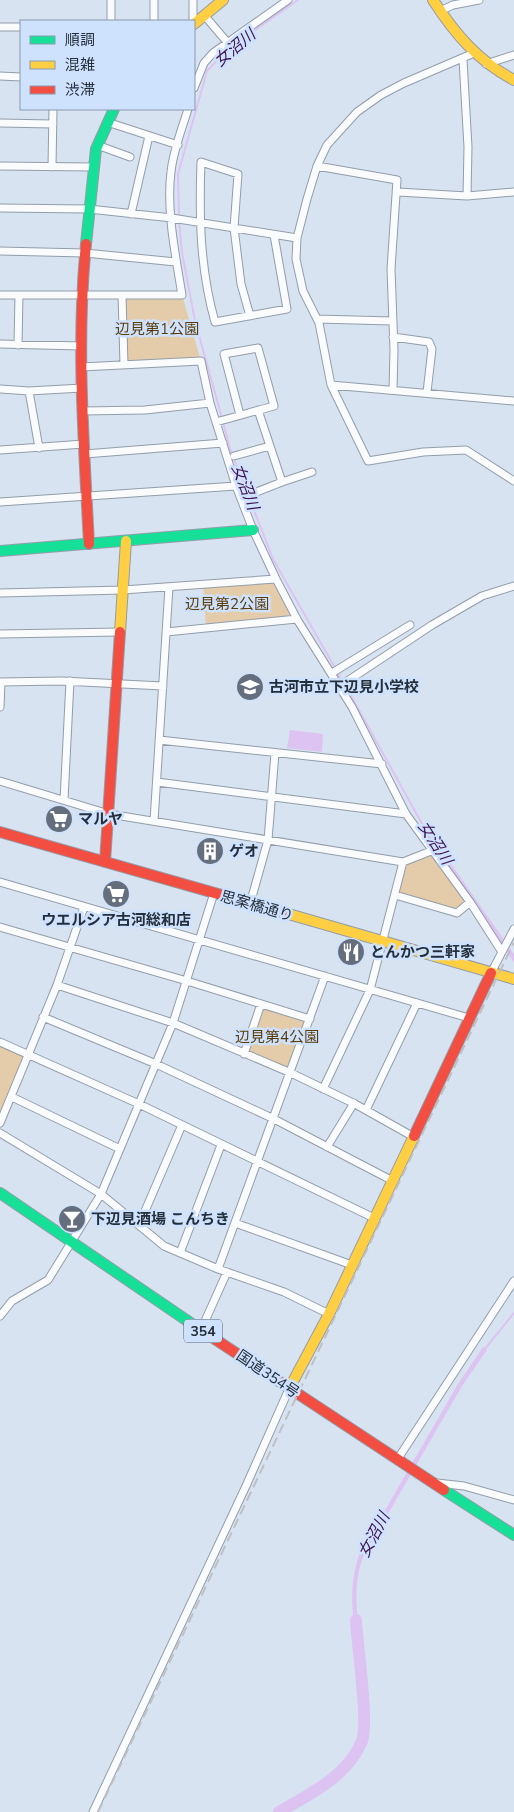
<svg xmlns="http://www.w3.org/2000/svg" width="514" height="1812" viewBox="0 0 514 1812" font-family="'Nunito Sans','Noto Sans JP',sans-serif">
	<style>
		.green { fill: #e4ccaa }
		.water { fill: #ddc3f2 }
		.lines { fill: none; stroke-linecap: round; stroke-linejoin: round }
		.stream { stroke: #ddc3f2; stroke-width: 2 }
		.river { stroke: #ddc3f2; stroke-width: 12 }
		.street-casing { stroke: #939da9; stroke-width: 9 }
		.fast-casing { stroke: #939da9; stroke-width: 12 }
		.slow-casing { stroke: #939da9; stroke-width: 12 }
		.jam-casing { stroke: #939da9; stroke-width: 12 }
		.street { stroke: #f9fbfd; stroke-width: 7 }
		.fast { stroke: #16e098; stroke-width: 10 }
		.slow { stroke: #ffcf43; stroke-width: 10 }
		.jam { stroke: #f24e42; stroke-width: 10 }
		.rail { stroke: #bec0c4; stroke-width: 2; stroke-dasharray: 10 5; stroke-linecap: butt }
		.labels { text-anchor: middle; dominant-baseline: central; stroke-width: 5; stroke-linejoin: round; paint-order: stroke }
		.shield { fill: #cee2fd; stroke: #586576; stroke-width: 1 }
		.shield-label { font-size: 14px; font-weight: bold; fill: #252f3c }
		.park-label { font-size: 15px; fill: #5a3c08; stroke: #cee2fd }
		.poi-label { font-size: 15px; font-weight: bold; fill: #252f3c; stroke: #cee2fd; text-anchor: start }
		.street-label { font-size: 15px; fill: #252f3c; stroke: #cee2fd }
		.water-label { font-size: 16px; font-style: italic; fill: #401250; stroke: #cee2fd }
	</style>
	<rect width="100%" height="100%" fill="#d8e3f2"/>
	<path class="green" d="M122,295H182L201,361L124,365Z
		M276,579L297,619L206,628L203,584Z
		M431,851L470,902L457,913L395,895L403,862Z
		M261,1004L310,1019L291,1073L244,1054Z
		M0,1042L29,1054L5,1115L0,1112Z"/>
	<path class="water" d="M290,730L323,734L322,752L287,748Z
		M433,838L514,954V963L479,908L428,840Z
		M483,1347L487,1350L462,1386L363,1557C353,1586 357,1606 359,1636L355,1637C352,1604 349,1587 359,1555L458,1384Z"/>
	<g class="lines">
		<path class="stream" d="M179,216L178,174L207,71L228,49L298,0
			M179,221L182,252L195,321L222,418
			M223,423L232,455
			M234,459L273,559L335,668
			M337,672L342,681
			M345,685L431,840
			M484,1350L514,1313"/>
		<path class="river" d="M279,1812C310,1794 348,1776 362,1741C369,1722 357,1645 356,1620"/>
		<g class="street-casing">
			<path id="street" d="M154,0V21
				M193,0V21
				M440,11L453,5L479,0
				M204,15L227,42
				M111,21V0
				M0,27H21
				M474,53L404,83L381,95L357,112L327,145L317,166L307,199L297,238L296,259L303,291L319,323L331,385L368,461L423,452L466,450L514,481
				M463,60L468,147L467,196
				M486,64L514,55
				M0,76L21,77
				M194,88L204,63L213,53L288,0
				M107,122L178,145
				M0,123L53,124
				M97,145L130,157
				M0,166L93,167
				M317,166L397,180L391,269L394,350L393,390
				M52,167L53,109
				M398,192L467,196L514,192
				M0,208L89,209L172,218L297,238
				M131,214L149,136
				M0,251L85,253L176,262
				M0,295H182C176,258 166,210 171,172C173,151 182,129 188,109
				M122,295L124,365
				M250,316L241,284L234,228L238,174L201,162C199,217 200,269 215,322L287,309L274,235
				M317,319L392,321
				M393,337L429,342L432,349L427,392
				M0,344L81,346
				M18,345L19,295
				M81,367L201,361L210,403L236,486L253,530L276,579L298,621L352,707L406,814L470,902L502,952
				M331,385L514,401
				M0,389L29,391L82,388
				M29,391L39,448
				M258,410L282,482L312,472
				M82,411L145,410L210,403
				M216,422C235,417 255,411 274,406L258,348L224,354L240,415
				M0,450L84,444
				M85,454L223,443
				M234,456L270,446
				M241,498L282,482
				M0,502L236,486
				M0,593L123,590L276,579
				M166,632L297,619
				M0,634L120,632
				M332,673L410,625
				M0,682L62,681L163,686
				M340,686L432,625L482,596L514,586
				M0,707L1,682
				M159,740L382,764
				M0,781L109,814L403,862L431,851
				M157,782L406,814
				M64,800L70,681
				M154,821L169,587
				M0,882L469,1018
				M395,895L457,913L470,902
				M250,904L268,840L275,753
				M0,927L187,981L310,1019
				M491,973L514,929
				M57,985L173,1023L291,1073L355,1104L412,1136
				M43,1017L156,1064L274,1119L391,1180
				M0,1042L139,1104L374,1218
				M244,1054L261,1004
				M323,1089L370,990L403,862
				M12,1097L120,1149
				M366,1110L417,1003
				M0,1123L57,985L84,907
				M0,1133L101,1194L164,1246L218,1269L284,1292L329,1314
				M327,1147L354,1103
				M235,1223L352,1265
				M139,1225L182,1125
				M180,1253L221,1145
				M218,1269L325,976
				M0,1316L12,1301L48,1280L101,1194L173,1023L214,893
				M201,1330L227,1272
				M397,1460L514,1281
				M437,1483L464,1486L514,1500
				M93,1812L246,1486L289,1389"/>
		</g>
		<g class="fast-casing">
			<path id="fast" d="M86,244L96,149L114,109
				M0,551L253,530
				M0,1193L195,1326
				M444,1490L514,1535"/>
		</g>
		<g class="slow-casing">
			<path id="slow" d="M433,0C455,34 478,61 514,80
				M194,24L223,0
				M120,632L126,541
				M285,913L514,979
				M289,1389L329,1314L414,1136"/>
		</g>
		<g class="jam-casing">
			<path id="jam" d="M86,244C76,344 84,444 89,544
				M0,832L285,913
				M105,862L120,632
				M414,1136L491,973
				M195,1326L444,1490"/>
		</g>
		<use href="#street" class="street"/>
		<use href="#fast" class="fast"/>
		<use href="#slow" class="slow"/>
		<use href="#jam" class="jam"/>
		<path class="rail" d="M98,1812L514,942"/>
	</g>
	<defs>
		<g id="school-disc" transform="scale(1.4375)"><circle r="9.5" fill="#646e7c" stroke="#cee2fd"/><path d="M0-5L7-2L0 1L-7-2ZM-4 1L0 2.5L4 1V4Q0 6-4 4Z" fill="#fff"/></g>
		<g id="supermarket-disc" transform="scale(1.4375)"><circle r="9.5" fill="#646e7c" stroke="#cee2fd"/><path d="M-6-5.5h2.5l.6 2H6L4.5 2H-2.5L-4.4-4H-6ZM-1.5 3.2a1.3 1.3 0 1 0 .1 0ZM3 3.2a1.3 1.3 0 1 0 .1 0Z" fill="#fff"/></g>
		<g id="building-disc" transform="scale(1.4375)"><circle r="9.5" fill="#646e7c" stroke="#cee2fd"/><path d="M-4-6H4V6H1V3H-1V6H-4ZM-2.5-4.3h1.7v1.8h-1.7ZM.8-4.3h1.7v1.8H.8ZM-2.5-1h1.7V.8h-1.7ZM.8-1h1.7V.8H.8Z" fill="#fff"/></g>
		<g id="restaurant-disc" transform="scale(1.4375)"><circle r="9.5" fill="#646e7c" stroke="#cee2fd"/><path d="M-5-6h1v4h1v-4h1v4h1v-4h1v5L-1.5 .5V6h-2V.5L-5-1ZM5-6V6H3V1.5H1.5Q1.5-4 5-6Z" fill="#fff"/></g>
		<g id="bar-disc" transform="scale(1.4375)"><circle r="9.5" fill="#646e7c" stroke="#cee2fd"/><path d="M-6-5H6L.8 .8V4.5H3.5V6h-7V4.5H-.8V.8Z" fill="#fff"/></g>
	</defs>
	<g fill-rule="evenodd">
		<use href="#school-disc" x="250" y="687"/>
		<use href="#supermarket-disc" x="59" y="819"/>
		<use href="#building-disc" x="210" y="851"/>
		<use href="#supermarket-disc" x="116" y="894"/>
		<use href="#restaurant-disc" x="351" y="952"/>
		<use href="#bar-disc" x="72" y="1219"/>
	</g>
	<g class="labels">
		<rect class="shield" x="184" y="1319.5" width="38" height="23" rx="4"/>
		<g class="shield-label">
			<text x="203" y="1331">354</text>
		</g>
		<g class="park-label">
			<text x="157" y="329">辺見第1公園</text>
			<text x="227" y="604">辺見第2公園</text>
			<text x="277" y="1037">辺見第4公園</text>
		</g>
		<g class="poi-label">
			<text x="269" y="687">古河市立下辺見小学校</text>
			<text x="78" y="819">マルヤ</text>
			<text x="229" y="851">ゲオ</text>
			<text x="116" y="920" text-anchor="middle">ウエルシア古河総和店</text>
			<text x="370" y="952">とんかつ三軒家</text>
			<text x="91" y="1219">下辺見酒場 こんちき</text>
		</g>
		<g class="street-label">
			<text transform="translate(257 906) rotate(16)">思案橋通り</text>
			<text transform="translate(268 1374) rotate(34)">国道354号</text>
		</g>
		<g class="water-label">
			<text transform="translate(235 48) rotate(-40)">女沼川</text>
			<text transform="translate(245 487) rotate(69)">女沼川</text>
			<text transform="translate(435 843) rotate(57)">女沼川</text>
			<text transform="translate(374 1535) rotate(-62)">女沼川</text>
		</g>
	</g>
	<rect x="20" y="20" width="175" height="90" fill="#cee2fd" stroke="#8a9ab0"/>
	<rect x="30" y="36" width="25" height="8" fill="#16e098" stroke="#8a9ab0"/>
	<text x="65" y="45" font-size="15" fill="#252f3c">順調</text>
	<rect x="30" y="61" width="25" height="8" fill="#ffcf43" stroke="#8a9ab0"/>
	<text x="65" y="70" font-size="15" fill="#252f3c">混雑</text>
	<rect x="30" y="86" width="25" height="8" fill="#f24e42" stroke="#8a9ab0"/>
	<text x="65" y="95" font-size="15" fill="#252f3c">渋滞</text>
</svg>
